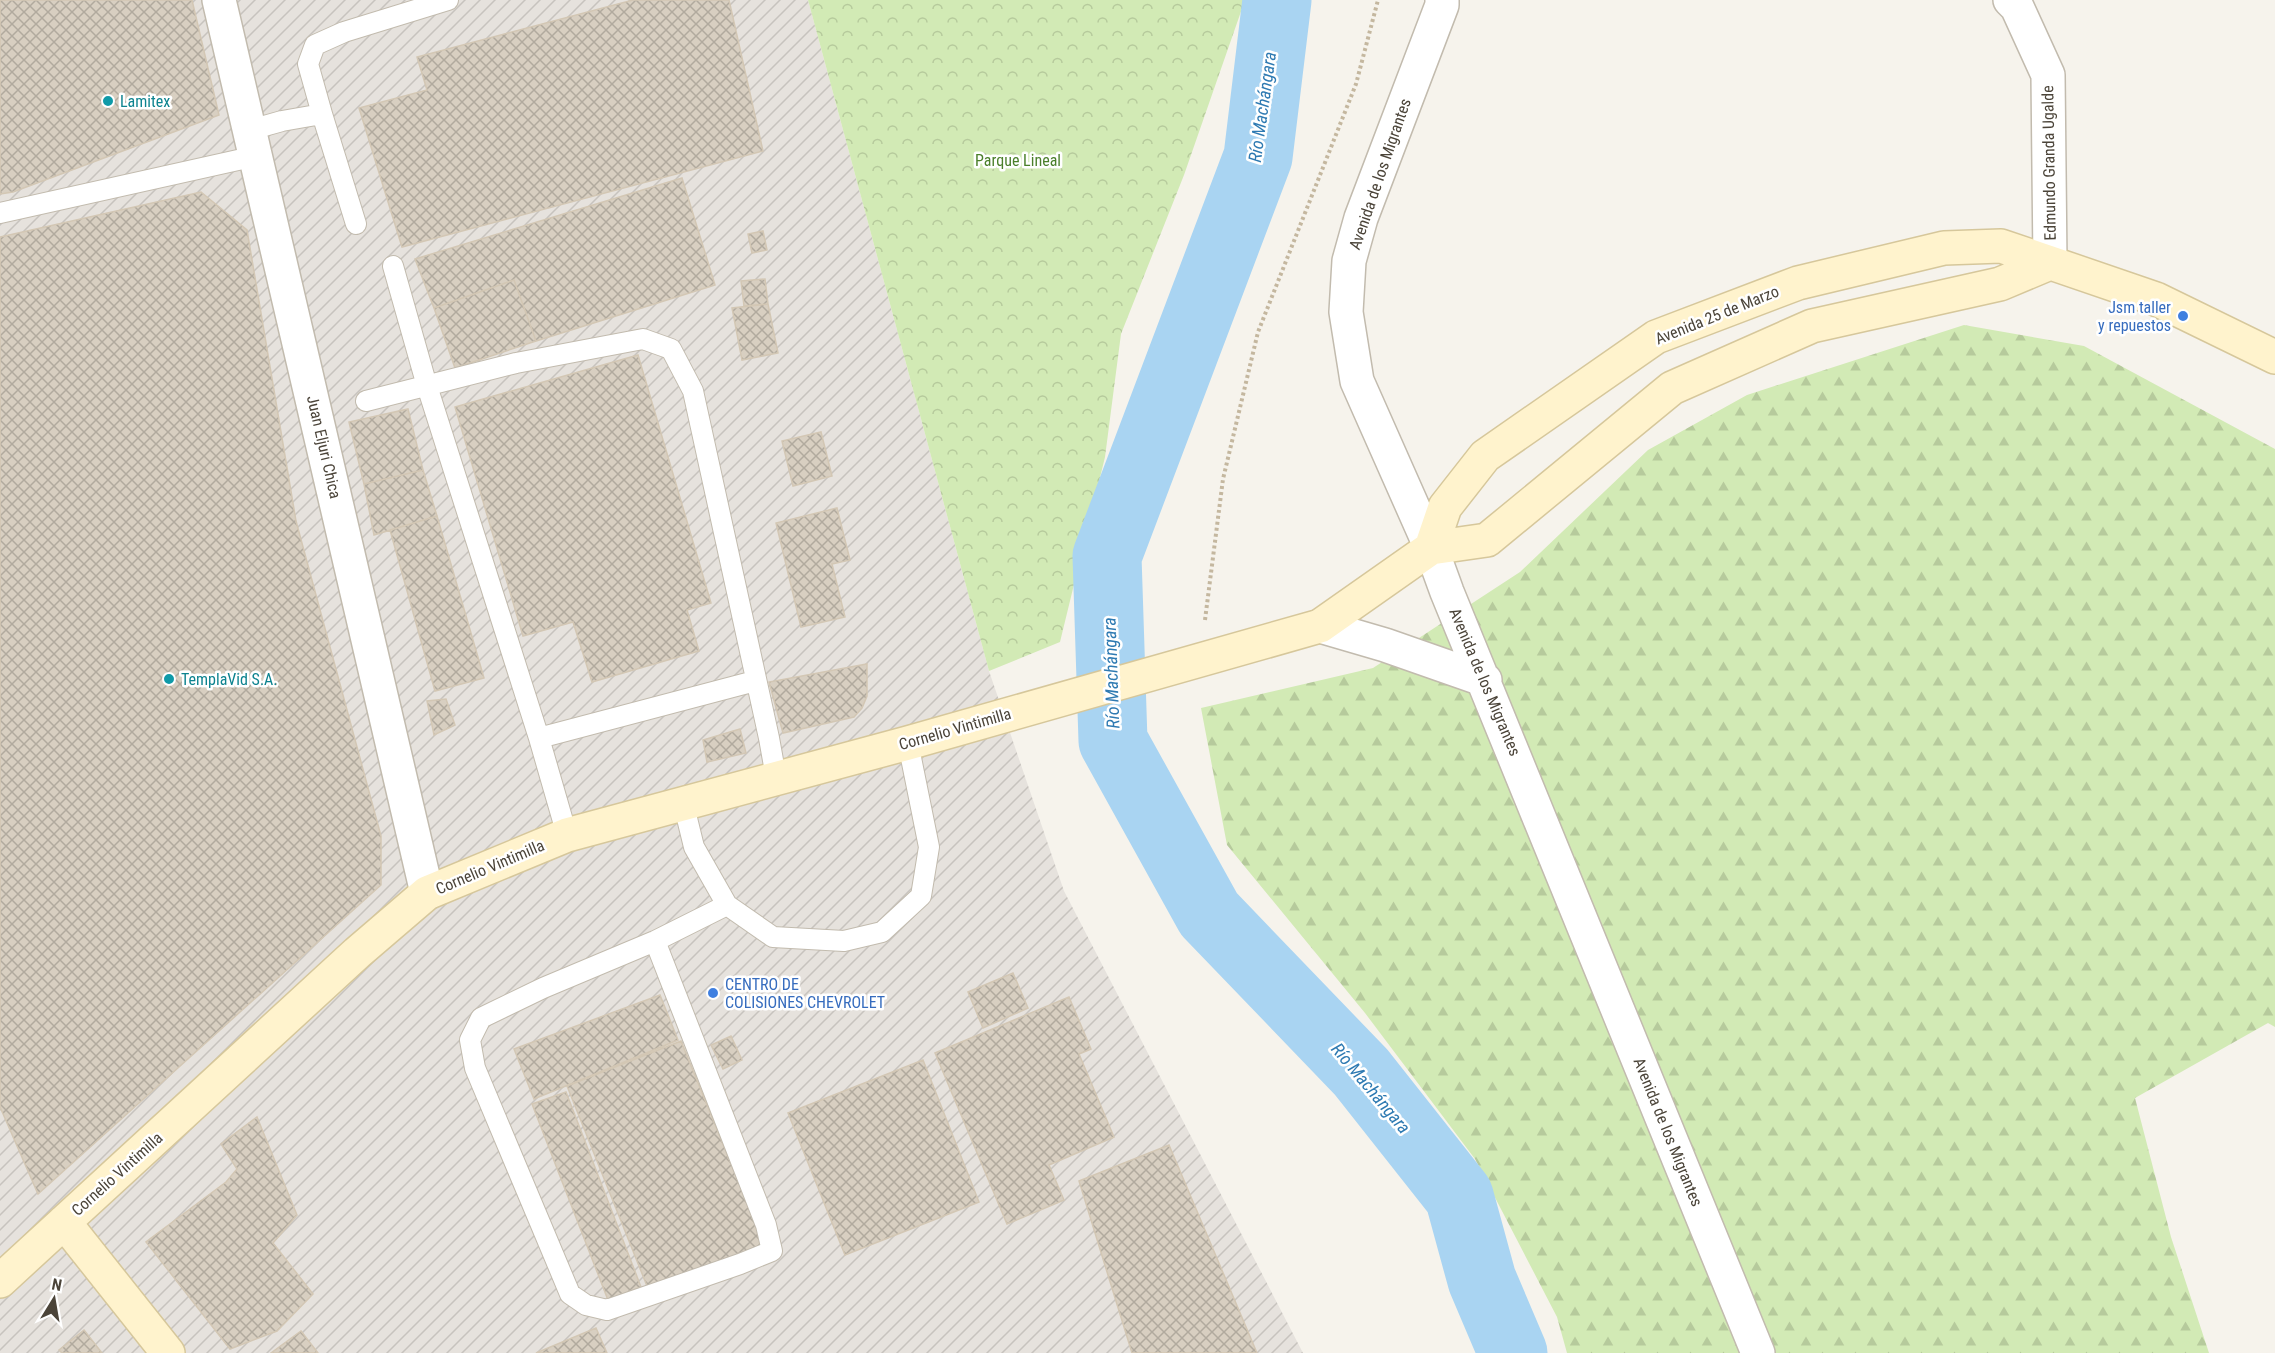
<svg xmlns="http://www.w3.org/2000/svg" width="2275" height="1353" viewBox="0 0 2275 1353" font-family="'Roboto Condensed',sans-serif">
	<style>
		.industrial { fill: url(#industrial-furrows) }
		.forest { fill: url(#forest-firs) }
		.park { fill: url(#park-crowns) }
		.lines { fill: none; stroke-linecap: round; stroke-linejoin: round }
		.river { stroke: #a9d4f2; stroke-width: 69 }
		.building { fill: url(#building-cross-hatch); stroke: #d3c7b4; stroke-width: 1.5 }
		.lane-casing { stroke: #c2bbae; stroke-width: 22 }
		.street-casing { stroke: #c2bbae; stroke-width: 36 }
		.secondary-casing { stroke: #d6c79b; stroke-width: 36 }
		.path { stroke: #c4b79f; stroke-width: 4; stroke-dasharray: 3 3; stroke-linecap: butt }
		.lane { stroke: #fff; stroke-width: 20 }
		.street { stroke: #fff; stroke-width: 33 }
		.secondary { stroke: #fff3cd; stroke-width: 33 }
		.culture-dot { fill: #0f9aa8; stroke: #fff; stroke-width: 2 }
		.shop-dot { fill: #3f7fe0; stroke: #fff; stroke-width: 2 }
		.labels { text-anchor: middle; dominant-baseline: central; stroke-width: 5; stroke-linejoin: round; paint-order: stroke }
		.culture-label { font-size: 16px; fill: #0d838f; stroke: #fff; text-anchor: start }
		.park-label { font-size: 16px; fill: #4a7f2a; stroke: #fff }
		.street-label { font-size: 16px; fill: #4b4439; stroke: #fff }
		.shop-label { font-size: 16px; fill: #366cbe; stroke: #fff; text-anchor: end }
		.water-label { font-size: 18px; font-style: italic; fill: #2e7ab2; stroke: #fff }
	</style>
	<defs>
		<pattern id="industrial-furrows" width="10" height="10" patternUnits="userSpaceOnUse" patternTransform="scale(1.5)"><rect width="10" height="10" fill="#e6e2dd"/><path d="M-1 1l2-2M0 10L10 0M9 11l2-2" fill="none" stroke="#c7c3be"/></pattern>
		<pattern id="forest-firs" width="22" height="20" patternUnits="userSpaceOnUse" patternTransform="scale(1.5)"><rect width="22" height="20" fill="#d2eab5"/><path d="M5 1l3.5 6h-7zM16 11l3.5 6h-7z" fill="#b6ca9c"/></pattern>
		<pattern id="park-crowns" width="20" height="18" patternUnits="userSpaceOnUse" patternTransform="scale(1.5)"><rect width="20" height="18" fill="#d2eab5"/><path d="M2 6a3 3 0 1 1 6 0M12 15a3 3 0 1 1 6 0" fill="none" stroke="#b6ca9c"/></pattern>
		<pattern id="building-cross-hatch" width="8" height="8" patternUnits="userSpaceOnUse" patternTransform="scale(1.5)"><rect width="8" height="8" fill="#d8cfc1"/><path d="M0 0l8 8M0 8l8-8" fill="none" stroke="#b1aa9e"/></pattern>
	</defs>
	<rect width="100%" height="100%" fill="#f6f3ec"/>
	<path class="industrial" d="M0,0H808L989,671L1064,891L1303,1353H0Z"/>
	<path class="forest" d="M1964,325L2084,346L2275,449V1027L2268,1023L2135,1098L2171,1237L2209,1353H1567L1557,1317L1475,1159L1365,1013L1227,845L1201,708L1373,668L1520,572L1648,450L1747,395Z"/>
	<path class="park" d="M808,0H1245L1184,175L1121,334L1105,457L1060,642L989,671Z"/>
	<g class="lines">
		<path class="river" d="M1277,0L1258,157L1107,556L1113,741L1209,914L1361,1072L1459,1196L1482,1280L1513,1353"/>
	</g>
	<path class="building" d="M0,0H192L219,115L13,192L0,194Z
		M633,0H729L763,151L402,247L359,108L427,90L417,57Z
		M682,178L715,285L536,341L514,280L434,308L415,259Z
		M201,192L247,230L296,521L381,836V885L38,1194L0,1107V237Z
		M763,231L767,250L752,253L748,234Z
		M765,279L768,304L744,306L741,281Z
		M514,280L536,341L455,368L434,308Z
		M768,304L778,353L742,360L732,308Z
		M638,355L711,603L687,610L699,651L592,682L573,622L523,636L455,407Z
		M408,409L423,470L364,484L349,422Z
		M821,432L832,476L793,486L782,441Z
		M423,470L437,516L374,535L364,484Z
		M837,508L850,560L832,564L845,617L801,627L776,523Z
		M437,516L484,678L435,691L390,530Z
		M867,664V696L862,708L854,717L783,733L769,682Z
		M446,699L455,725L434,735L427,701Z
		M740,729L746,753L707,762L703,740Z
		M1013,973L1028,1008L983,1028L968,992Z
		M660,995L678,1040L534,1099L514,1049Z
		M1069,997L1091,1049L1079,1054L1114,1137L1049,1165L1064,1200L1007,1224L935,1053Z
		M731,1036L742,1060L723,1069L711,1045Z
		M681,1041L764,1245L649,1291L567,1086Z
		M923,1060L979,1202L845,1255L788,1113Z
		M566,1092L641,1287L608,1300L532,1104Z
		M257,1117L297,1215L273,1243L313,1294L277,1331L230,1349L146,1242L226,1182L237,1169L221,1144Z
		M1169,1145L1257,1353H1132L1079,1181Z
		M596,1328L607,1353H536Z
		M84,1330L102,1353H62L59,1350Z
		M301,1331L318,1353H271Z"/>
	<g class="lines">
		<g class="lane-casing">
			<path id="lane" d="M322,114L308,64L315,45L344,32L448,0
				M250,130L282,121L322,114L356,224
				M0,213L256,156
				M393,266L427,386L539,738L567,835
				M366,401L516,363L643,339L671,349L693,391L769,738L776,777
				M539,738L755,681
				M683,802L694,847L727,905L773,937L844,941L882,932L921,896L929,847L908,743
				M655,941L766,1225L772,1251L740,1264L607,1310L586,1305L570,1294L475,1068L470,1040L481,1018L543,988L655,941L727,905"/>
		</g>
		<g class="street-casing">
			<path id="street" d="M219,0L427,893
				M1442,0V5L1361,218L1349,261L1346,312L1357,381L1431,548L1447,592L1758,1353
				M2010,0L2017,7L2048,75L2050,263
				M1320,626L1385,645L1485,680"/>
		</g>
		<g class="secondary-casing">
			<path id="secondary" d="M1431,548L1445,507L1485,456L1656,337L1798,283L1944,248L2001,246L2156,299L2275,357
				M64,1222L168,1353
				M0,1281L357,953L427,893L567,835L908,743L1320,626L1431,548L1487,540L1672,388L1812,326L2000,284L2050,263"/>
		</g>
		<path class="path" d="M1205,620L1223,479L1258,332L1356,84L1378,0"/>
		<use href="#lane" class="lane"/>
		<use href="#street" class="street"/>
		<use href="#secondary" class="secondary"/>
	</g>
	<g class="culture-dot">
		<circle cx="108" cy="101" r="6"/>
		<circle cx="169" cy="679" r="6"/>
	</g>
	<g class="shop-dot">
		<circle cx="2183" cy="316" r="6"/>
		<circle cx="713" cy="993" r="6"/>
	</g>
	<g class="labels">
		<g class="culture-label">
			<text x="120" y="101">Lamitex</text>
			<text x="181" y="679">TemplaVid S.A.</text>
		</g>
		<g class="park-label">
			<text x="1018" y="160">Parque Lineal</text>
		</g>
		<g class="street-label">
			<text transform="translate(2049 163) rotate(-91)">Edmundo Granda Ugalde</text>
			<text transform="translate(1380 174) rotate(-71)">Avenida de los Migrantes</text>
			<text transform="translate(1717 315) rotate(-22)">Avenida 25 de Marzo</text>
			<text transform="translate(324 447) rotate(77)">Juan Eljuri Chica</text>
			<text transform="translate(1485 682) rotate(67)">Avenida de los Migrantes</text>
			<text transform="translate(955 729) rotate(-16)">Cornelio Vintimilla</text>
			<text transform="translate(490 867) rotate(-23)">Cornelio Vintimilla</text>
			<text transform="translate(1668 1132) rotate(68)">Avenida de los Migrantes</text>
			<text transform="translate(117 1174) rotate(-42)">Cornelio Vintimilla</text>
		</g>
		<g class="shop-label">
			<text x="2171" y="307">Jsm taller<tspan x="2171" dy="18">y repuestos</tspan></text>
			<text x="725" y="984" text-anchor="start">CENTRO DE<tspan x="725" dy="18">COLISIONES CHEVROLET</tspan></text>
		</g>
		<g class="water-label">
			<text transform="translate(1262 107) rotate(-82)">Río Machángara</text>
			<text transform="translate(1111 673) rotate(-92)">Río Machángara</text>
			<text transform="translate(1371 1088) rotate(50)">Río Machángara</text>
		</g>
	</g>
	<g transform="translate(54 1299) rotate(11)" stroke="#ffffff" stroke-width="4.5" paint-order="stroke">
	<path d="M0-4.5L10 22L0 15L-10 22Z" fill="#4b4439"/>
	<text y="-9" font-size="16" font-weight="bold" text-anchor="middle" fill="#4b4439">N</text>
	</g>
</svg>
